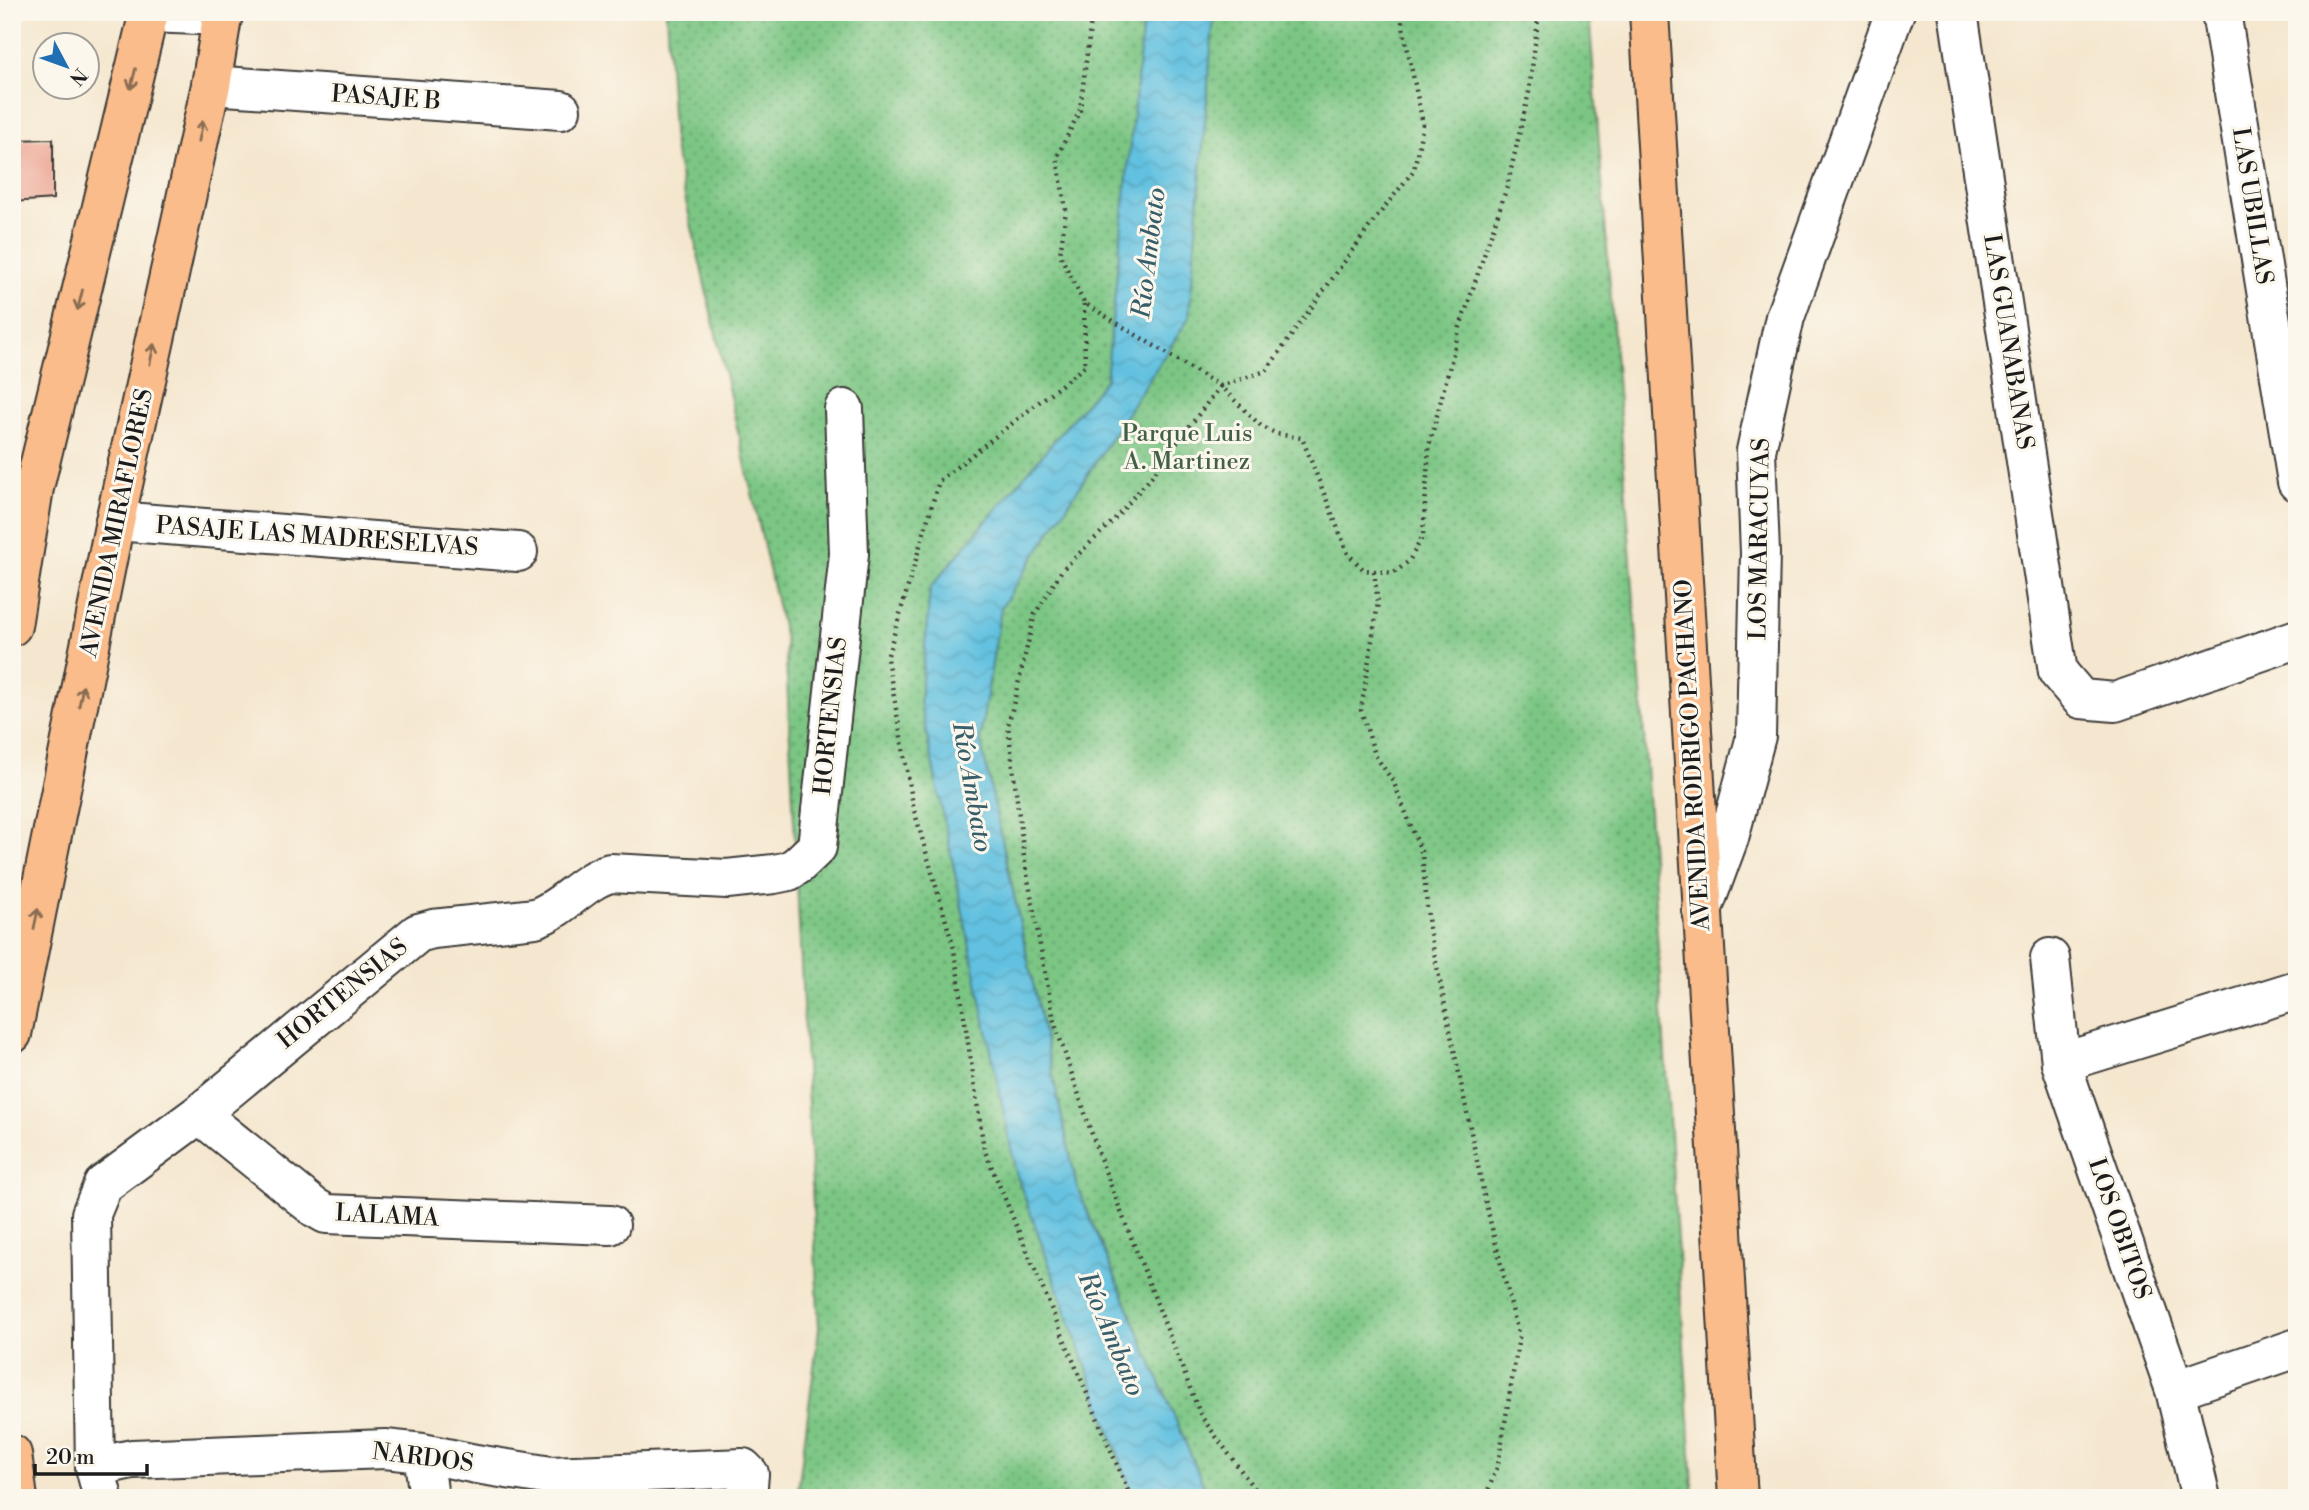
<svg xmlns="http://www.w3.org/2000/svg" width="2309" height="1510" viewBox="0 0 2309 1510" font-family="'Libre Bodoni',serif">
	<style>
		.park { fill: url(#park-dots); stroke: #4c7150; stroke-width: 2 }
		.water { fill: url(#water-waves); stroke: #3f6e7e; stroke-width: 2 }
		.building { fill: #eca290 }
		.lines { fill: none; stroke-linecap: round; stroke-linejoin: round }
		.minor-casing { stroke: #3d3a37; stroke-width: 42 }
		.major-casing { stroke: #3d3a37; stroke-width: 42 }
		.path { stroke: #3d3a37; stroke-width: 4.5; stroke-dasharray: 2 5; stroke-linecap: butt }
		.minor { stroke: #fff; stroke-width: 38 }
		.major { stroke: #f9bc8a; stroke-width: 38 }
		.oneway { stroke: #8a6c53 }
		.labels { text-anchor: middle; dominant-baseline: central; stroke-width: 6; stroke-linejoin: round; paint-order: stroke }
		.street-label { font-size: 24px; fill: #1c1c1c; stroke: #fbf7ec }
		.park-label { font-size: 24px; fill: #426046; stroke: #fbf7ec }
		.water-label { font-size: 26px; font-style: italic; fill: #385e6a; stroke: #fbf7ec }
	</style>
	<defs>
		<pattern id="park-dots" width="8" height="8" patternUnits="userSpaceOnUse" patternTransform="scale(1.75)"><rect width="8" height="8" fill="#7bc684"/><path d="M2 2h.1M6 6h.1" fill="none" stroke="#64a06b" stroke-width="1.8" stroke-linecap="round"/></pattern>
		<pattern id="water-waves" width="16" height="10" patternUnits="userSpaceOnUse" patternTransform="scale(1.75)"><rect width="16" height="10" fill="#62c1e0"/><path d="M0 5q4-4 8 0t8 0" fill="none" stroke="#54a5c0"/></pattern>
	</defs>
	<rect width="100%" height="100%" fill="#fbf7ec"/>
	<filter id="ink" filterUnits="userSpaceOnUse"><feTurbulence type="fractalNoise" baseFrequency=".0143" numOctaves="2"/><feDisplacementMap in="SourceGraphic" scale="14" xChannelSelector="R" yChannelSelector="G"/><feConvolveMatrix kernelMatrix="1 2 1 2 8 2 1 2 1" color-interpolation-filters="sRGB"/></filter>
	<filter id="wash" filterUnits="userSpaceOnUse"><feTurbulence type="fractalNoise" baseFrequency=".00686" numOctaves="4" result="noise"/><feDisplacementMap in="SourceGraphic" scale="28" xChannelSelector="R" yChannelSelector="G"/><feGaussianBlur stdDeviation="1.57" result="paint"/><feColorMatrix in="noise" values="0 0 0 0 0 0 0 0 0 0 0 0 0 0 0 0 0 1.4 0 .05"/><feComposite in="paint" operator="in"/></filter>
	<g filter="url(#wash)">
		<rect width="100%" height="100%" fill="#f5e7cf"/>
		<path class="park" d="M666,12H1589L1642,704L1694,1498H797L819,1329L785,640L674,148Z"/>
		<path class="water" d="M1144,12H1214L1189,318L1001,608L980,738L1077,1187L1209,1498H1134L1016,1173L920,702L930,588L1106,379Z"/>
		<g id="blocks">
			<path class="building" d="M53,139V199L12,202V140Z"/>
		</g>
	</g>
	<g filter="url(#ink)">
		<use href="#blocks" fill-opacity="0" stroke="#3d3a37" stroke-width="2"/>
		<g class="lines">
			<g class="minor-casing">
				<path id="minor" d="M1958,12L2058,672L2081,699L2115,702L2297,639
					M2221,12L2297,482
					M149,13L223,16
					M211,85L561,110
					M115,521L518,552
					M1702,911L1729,838L1756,736L1760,553L1756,451L1785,317L1895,12
					M2050,958L2061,1063L2175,1390L2201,1498
					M2061,1063L2297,990
					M199,1114L314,1207L326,1214L610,1225
					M2175,1390L2297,1348
					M423,1453L429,1498
					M95,1467L132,1459L385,1449L423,1453L476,1464L551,1476L743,1468L749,1474L747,1498
					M103,1498L95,1467L91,1214L103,1185L199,1114L418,933L433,929L535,918C563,909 582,881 610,873L727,879L774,874L789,871L798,865L817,847L849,554L844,409"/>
			</g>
			<g class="major-casing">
				<path id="major" d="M1649,12L1738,1498
					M12,626L34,488L149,12
					M12,1034L115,521L211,85L223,12
					M12,1454L18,1498"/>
			</g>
			<path class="path" d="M1092,12L1080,110L1057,157L1066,210L1060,255L1084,303L1220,386L1261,426L1277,434L1302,438L1348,554L1364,570L1394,573L1409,561L1423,536L1429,446L1460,327L1507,187L1529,92L1539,12
				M1084,304L1085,366L939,481L887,658L914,810L954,949L984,1149L1131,1498
				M1220,386L1152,476L1113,521L1062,570L1035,614L1008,726L1024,857L1054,1021L1100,1158L1201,1416L1261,1498
				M1220,386L1266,371L1370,226L1414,170L1423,124L1400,12
				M1374,571L1378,603L1361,710L1375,755L1394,783L1422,854L1429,928L1485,1200L1519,1337L1498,1465L1485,1498"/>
			<use href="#minor" class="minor"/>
			<use href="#major" class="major"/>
		</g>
		<defs><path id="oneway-shaft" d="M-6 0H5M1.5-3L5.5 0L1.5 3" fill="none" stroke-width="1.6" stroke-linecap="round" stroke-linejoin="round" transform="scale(1.75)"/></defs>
		<g class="oneway">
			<use href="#oneway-shaft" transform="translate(133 79) rotate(104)"/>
			<use href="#oneway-shaft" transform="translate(201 131) rotate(-78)"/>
			<use href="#oneway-shaft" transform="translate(80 300) rotate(104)"/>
			<use href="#oneway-shaft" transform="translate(152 354) rotate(-78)"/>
			<use href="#oneway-shaft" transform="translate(81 696) rotate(-79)"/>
			<use href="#oneway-shaft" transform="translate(36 919) rotate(-78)"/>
		</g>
	</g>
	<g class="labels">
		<g class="street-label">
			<text transform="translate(386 98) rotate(4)">PASAJE B</text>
			<text transform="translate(2252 206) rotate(81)">LAS UBILLAS</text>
			<text transform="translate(2008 342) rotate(81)">LAS GUANABANAS</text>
			<text transform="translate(117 523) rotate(-78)">AVENIDA MIRAFLORES</text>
			<text transform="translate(317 537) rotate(4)">PASAJE LAS MADRESELVAS</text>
			<text transform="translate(1760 539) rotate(-89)">LOS MARACUYAS</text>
			<text transform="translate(831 716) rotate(-84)">HORTENSIAS</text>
			<text transform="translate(1693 755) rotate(-93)">AVENIDA RODRIGO PACHANO</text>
			<text transform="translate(343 994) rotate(-39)">HORTENSIAS</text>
			<text transform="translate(387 1216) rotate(3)">LALAMA</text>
			<text transform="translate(2119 1229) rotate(71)">LOS OBITOS</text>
			<text transform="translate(423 1458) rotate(7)">NARDOS</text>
		</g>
		<g class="park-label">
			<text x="1187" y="434">Parque Luis<tspan x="1187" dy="28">A. Martinez</tspan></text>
		</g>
		<g class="water-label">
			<text transform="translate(1149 253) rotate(-83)">Río Ambato</text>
			<text transform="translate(972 787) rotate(80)">Río Ambato</text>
			<text transform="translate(1111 1334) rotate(67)">Río Ambato</text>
		</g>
	</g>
	<rect width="2309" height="1510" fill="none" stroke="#fbf7ec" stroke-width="42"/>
	<g transform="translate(66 66) rotate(131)"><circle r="33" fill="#fbf7ec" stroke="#a29f99" stroke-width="2"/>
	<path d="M0-5L12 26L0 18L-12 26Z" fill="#1f6fb2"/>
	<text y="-10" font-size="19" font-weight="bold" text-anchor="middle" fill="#1c1c1c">N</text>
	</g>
	<path d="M35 1464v10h112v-10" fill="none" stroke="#1c1c1c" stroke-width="3.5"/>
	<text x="46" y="1464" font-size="21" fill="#1c1c1c" stroke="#fbf7ec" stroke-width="5" paint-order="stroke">20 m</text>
</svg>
